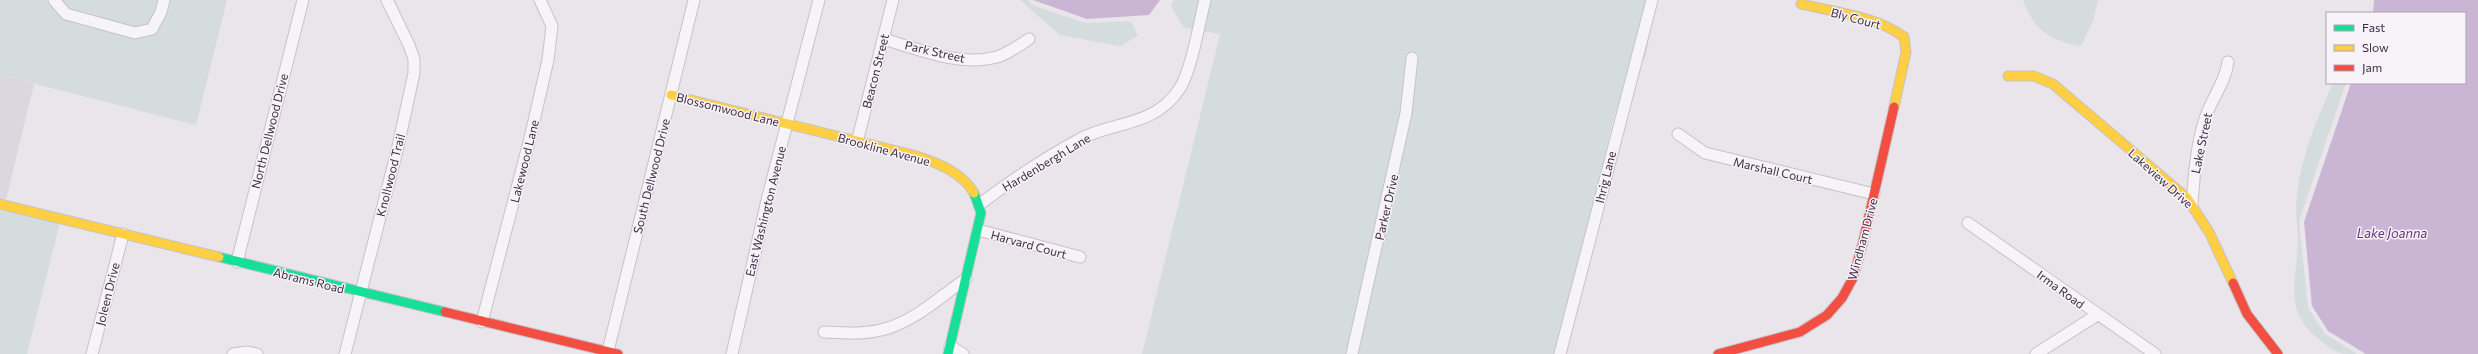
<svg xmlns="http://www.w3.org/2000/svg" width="2478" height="354" viewBox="0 0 2478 354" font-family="Commissioner,sans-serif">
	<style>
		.built { fill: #dcd6de }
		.green { fill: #d5dcde }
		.water { fill: #cab5d4 }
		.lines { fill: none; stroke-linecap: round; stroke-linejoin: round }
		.street-casing { stroke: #c6c2c8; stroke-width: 13 }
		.fast-casing { stroke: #c6c2c8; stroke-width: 11 }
		.slow-casing { stroke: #c6c2c8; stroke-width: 11 }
		.jam-casing { stroke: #c6c2c8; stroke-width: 11 }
		.street { stroke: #f6f4f6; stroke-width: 11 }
		.fast { stroke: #16e098; stroke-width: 9 }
		.slow { stroke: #ffcf43; stroke-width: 9 }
		.jam { stroke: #f24e42; stroke-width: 9 }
		.labels { text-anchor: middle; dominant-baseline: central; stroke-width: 3; stroke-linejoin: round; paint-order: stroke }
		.street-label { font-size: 12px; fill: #3f2b44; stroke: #f7f3f8 }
		.water-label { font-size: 13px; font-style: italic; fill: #653677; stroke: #f7f3f8 }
	</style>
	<rect width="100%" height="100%" fill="#e9e5ea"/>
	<path class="built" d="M0,75L34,84L6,200L0,199Z"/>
	<path class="green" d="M0,0H227L196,125L0,75Z
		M1020,0H1028L1032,5L1085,23L1131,21L1138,36L1120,46L1060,35Z
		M1174,0H1656L1646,55L1615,112L1558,354H1142L1220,34L1184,28L1171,6Z
		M2023,0H2098L2093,21L2081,46C2050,40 2034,31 2023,0Z
		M2333,83H2346L2299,221L2308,308L2325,334L2357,354C2338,354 2335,352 2320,340C2283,312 2296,283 2298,243C2298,227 2295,211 2297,195C2301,156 2317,119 2333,83Z
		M0,210L60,223L27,354H0Z"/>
	<path class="water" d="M1033,0H1160L1149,15L1087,19Z
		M2374,0H2478V354H2366L2328,331L2312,306L2304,222L2351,83H2465V13H2373Z"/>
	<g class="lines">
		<g class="street-casing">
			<path id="street" d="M54,0L66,14L135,33L152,29L161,12L164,0
				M883,39C919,49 960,67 997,57C1009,53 1019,46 1029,39
				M1678,134L1705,153L1874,194
				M857,142L893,0
				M980,204C1012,180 1045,158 1080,139C1114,121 1155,127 1180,88C1192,68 1199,24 1205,0
				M2192,205C2194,176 2196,146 2205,119C2211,99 2225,84 2228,62
				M1968,223L2155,354
				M978,230L1080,257
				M237,262L303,0
				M482,322L530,138L548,60L552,26L540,0
				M824,332C845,333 867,335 888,328C917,319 941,296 966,279
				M950,346L963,354
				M608,351L694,0
				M92,354L123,234
				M233,354L248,352L257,354
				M345,354L397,151L414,73V59L409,45L387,0
				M732,354L768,196L819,0
				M1352,354L1406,113L1412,58
				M1560,354L1652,0
				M2036,354L2097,315"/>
		</g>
		<g class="fast-casing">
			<path id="fast" d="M219,257L445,312
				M948,354L981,213L974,193"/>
		</g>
		<g class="slow-casing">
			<path id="slow" d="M1801,4C1834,12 1876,16 1904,37L1906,52L1894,107
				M2008,76H2034L2053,84L2187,198L2209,232L2233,283
				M671,95L913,155C936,162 962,172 974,193
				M0,204L219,257"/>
		</g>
		<g class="jam-casing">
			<path id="jam" d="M2233,283L2247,314L2278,354
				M445,312L618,354
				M1718,354L1800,332L1827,315L1842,298L1853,278L1863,242L1894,107"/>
		</g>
		<use href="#street" class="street"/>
		<use href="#fast" class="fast"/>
		<use href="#slow" class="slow"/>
		<use href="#jam" class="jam"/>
	</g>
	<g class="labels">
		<g class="street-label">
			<text transform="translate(1856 18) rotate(15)">Bly Court</text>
			<text transform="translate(935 51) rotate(13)">Park Street</text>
			<text transform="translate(875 71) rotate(-76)">Beacon Street</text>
			<text transform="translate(728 109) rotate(14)">Blossomwood Lane</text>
			<text transform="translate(269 131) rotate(-76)">North Dellwood Drive</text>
			<text transform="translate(2201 143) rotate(-78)">Lake Street</text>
			<text transform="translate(884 149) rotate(15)">Brookline Avenue</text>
			<text transform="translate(524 161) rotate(-76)">Lakewood Lane</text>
			<text transform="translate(1046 162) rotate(-31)">Hardenbergh Lane</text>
			<text transform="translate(1773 170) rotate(13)">Marshall Court</text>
			<text transform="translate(390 175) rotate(-76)">Knollwood Trail</text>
			<text transform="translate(651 176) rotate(-76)">South Dellwood Drive</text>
			<text transform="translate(1605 177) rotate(-76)">Ihrig Lane</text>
			<text transform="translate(2161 178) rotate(42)">Lakeview Drive</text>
			<text transform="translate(1386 207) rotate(-77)">Parker Drive</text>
			<text transform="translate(765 211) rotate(-76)">East Washington Avenue</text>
			<text transform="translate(1862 239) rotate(-75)">Windham Drive</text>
			<text transform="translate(1029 244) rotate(15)">Harvard Court</text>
			<text transform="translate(309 280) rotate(14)">Abrams Road</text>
			<text transform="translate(2061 289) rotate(36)">Irma Road</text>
			<text transform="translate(107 294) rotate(-76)">Joleen Drive</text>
		</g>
		<g class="water-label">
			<text x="2392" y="233">Lake Joanna</text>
		</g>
	</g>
	<rect x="2326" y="12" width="140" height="72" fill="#f7f3f8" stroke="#ada3b0"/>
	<rect x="2334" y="25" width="20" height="6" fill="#16e098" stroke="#ada3b0"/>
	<text x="2362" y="32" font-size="12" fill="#3f2b44">Fast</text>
	<rect x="2334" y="45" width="20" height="6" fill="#ffcf43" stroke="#ada3b0"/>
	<text x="2362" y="52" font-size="12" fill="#3f2b44">Slow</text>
	<rect x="2334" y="65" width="20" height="6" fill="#f24e42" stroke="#ada3b0"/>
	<text x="2362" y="72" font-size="12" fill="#3f2b44">Jam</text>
</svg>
